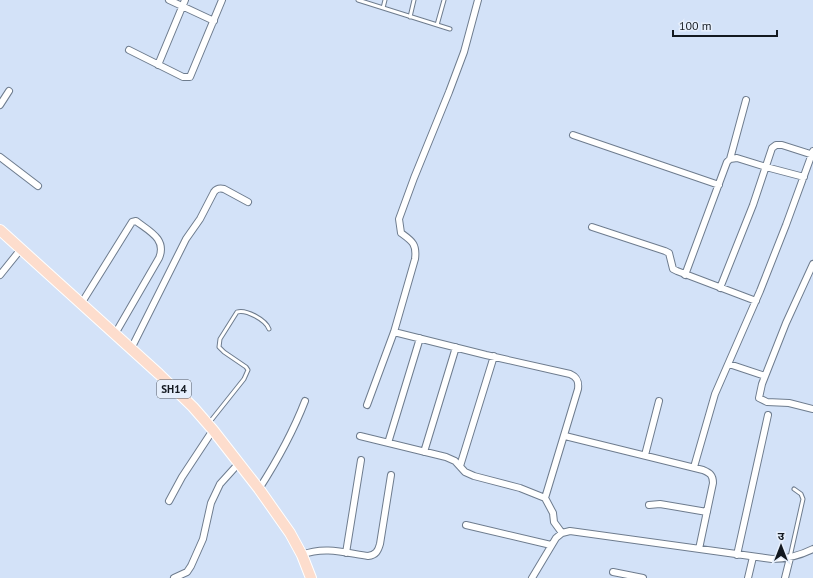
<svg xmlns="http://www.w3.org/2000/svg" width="813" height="578" viewBox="0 0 813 578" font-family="'PT Sans','Noto Sans Devanagari',sans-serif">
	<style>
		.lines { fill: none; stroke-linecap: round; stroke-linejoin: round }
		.lane-casing { stroke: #6e7c8e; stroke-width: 5 }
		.street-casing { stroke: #6e7c8e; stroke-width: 8 }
		.primary-casing { stroke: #fff; stroke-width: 12 }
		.lane { stroke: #fff; stroke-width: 3 }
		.street { stroke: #fff; stroke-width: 6 }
		.primary { stroke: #fdddcd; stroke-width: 10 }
		.labels { text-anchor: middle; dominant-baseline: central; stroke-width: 3.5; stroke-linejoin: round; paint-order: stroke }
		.shield { fill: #e6effc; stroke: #525962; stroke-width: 1 }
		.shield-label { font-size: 11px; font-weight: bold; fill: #131920 }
	</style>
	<rect width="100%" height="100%" fill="#d3e2f8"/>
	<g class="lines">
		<g class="lane-casing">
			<path id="lane" d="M358,0L450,29
				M383,8L385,0
				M410,17L414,0
				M437,25L444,0
				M209,423L244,379L248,370L246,367L224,352L219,347L220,339L237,312C246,309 266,320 269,329
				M790,557L803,499L801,494L794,489"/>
		</g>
		<g class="street-casing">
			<path id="street" d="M169,0L214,21
				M129,50L183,77H190L222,0
				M158,65L185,0
				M0,105L9,91
				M573,135L719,185
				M0,157L38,186
				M730,159L746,100
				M592,227L665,251L669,253L673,269L677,271L756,301
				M813,264L786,323L762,384L759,398L767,402L789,403L813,409
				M0,275L21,249
				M685,275L727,162L730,159L737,158L766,167L804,177
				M720,288L753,205L772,148L776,145H782L813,155
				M81,304L132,222L136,221C149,231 167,239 159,258L115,334
				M394,332L486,355L570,374C577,377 579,381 578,389L545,498
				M131,349L186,239L200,219L214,192C217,188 220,188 224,189L248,202
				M729,364L765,376
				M367,405L394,332L415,259C417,244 412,241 401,233L399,219L414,178L449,92L464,52L478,0
				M360,436L446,457L455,461L465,472L474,476L520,488L545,498L553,513L554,522L562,533
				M565,436L703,470C710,473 713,475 713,483L699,549
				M388,443L420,338
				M424,452L456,347
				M645,455L659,401
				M460,466L494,356
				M694,467L715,394L760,291L786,225L813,151
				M259,489C277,461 293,432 305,401
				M169,501L182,477L213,430
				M649,505L660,504L707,512
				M466,525L551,545
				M346,553L361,460
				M302,555C324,546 346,553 368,556C376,555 378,551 380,544L391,475
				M737,555L768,415
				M613,572L643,578
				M174,578L187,572L191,566L203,539L211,503L220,484L239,463
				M532,578L556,538L562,533L570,531L772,559C787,559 799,556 813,549
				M748,578L753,557
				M785,578L790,558"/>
		</g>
		<g class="primary-casing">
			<path id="primary" d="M0,230L159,374L193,407L213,430L259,489L290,533L302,555L311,578"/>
		</g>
		<use href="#lane" class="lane"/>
		<use href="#street" class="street"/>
		<use href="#primary" class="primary"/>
	</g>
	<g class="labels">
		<rect class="shield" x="157" y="380" width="34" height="18" rx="3"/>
		<g class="shield-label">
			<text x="174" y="389">SH14</text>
		</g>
	</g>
	<g transform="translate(781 546)" stroke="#e6effc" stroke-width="3" paint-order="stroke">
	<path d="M0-3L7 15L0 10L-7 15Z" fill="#131920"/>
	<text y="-6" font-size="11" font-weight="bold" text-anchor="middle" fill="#131920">उ</text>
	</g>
	<path d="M673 30v6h104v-6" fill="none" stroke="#131920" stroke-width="2"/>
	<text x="679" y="30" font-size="12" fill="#131920" stroke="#e6effc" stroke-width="3" paint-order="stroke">100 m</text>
</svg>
